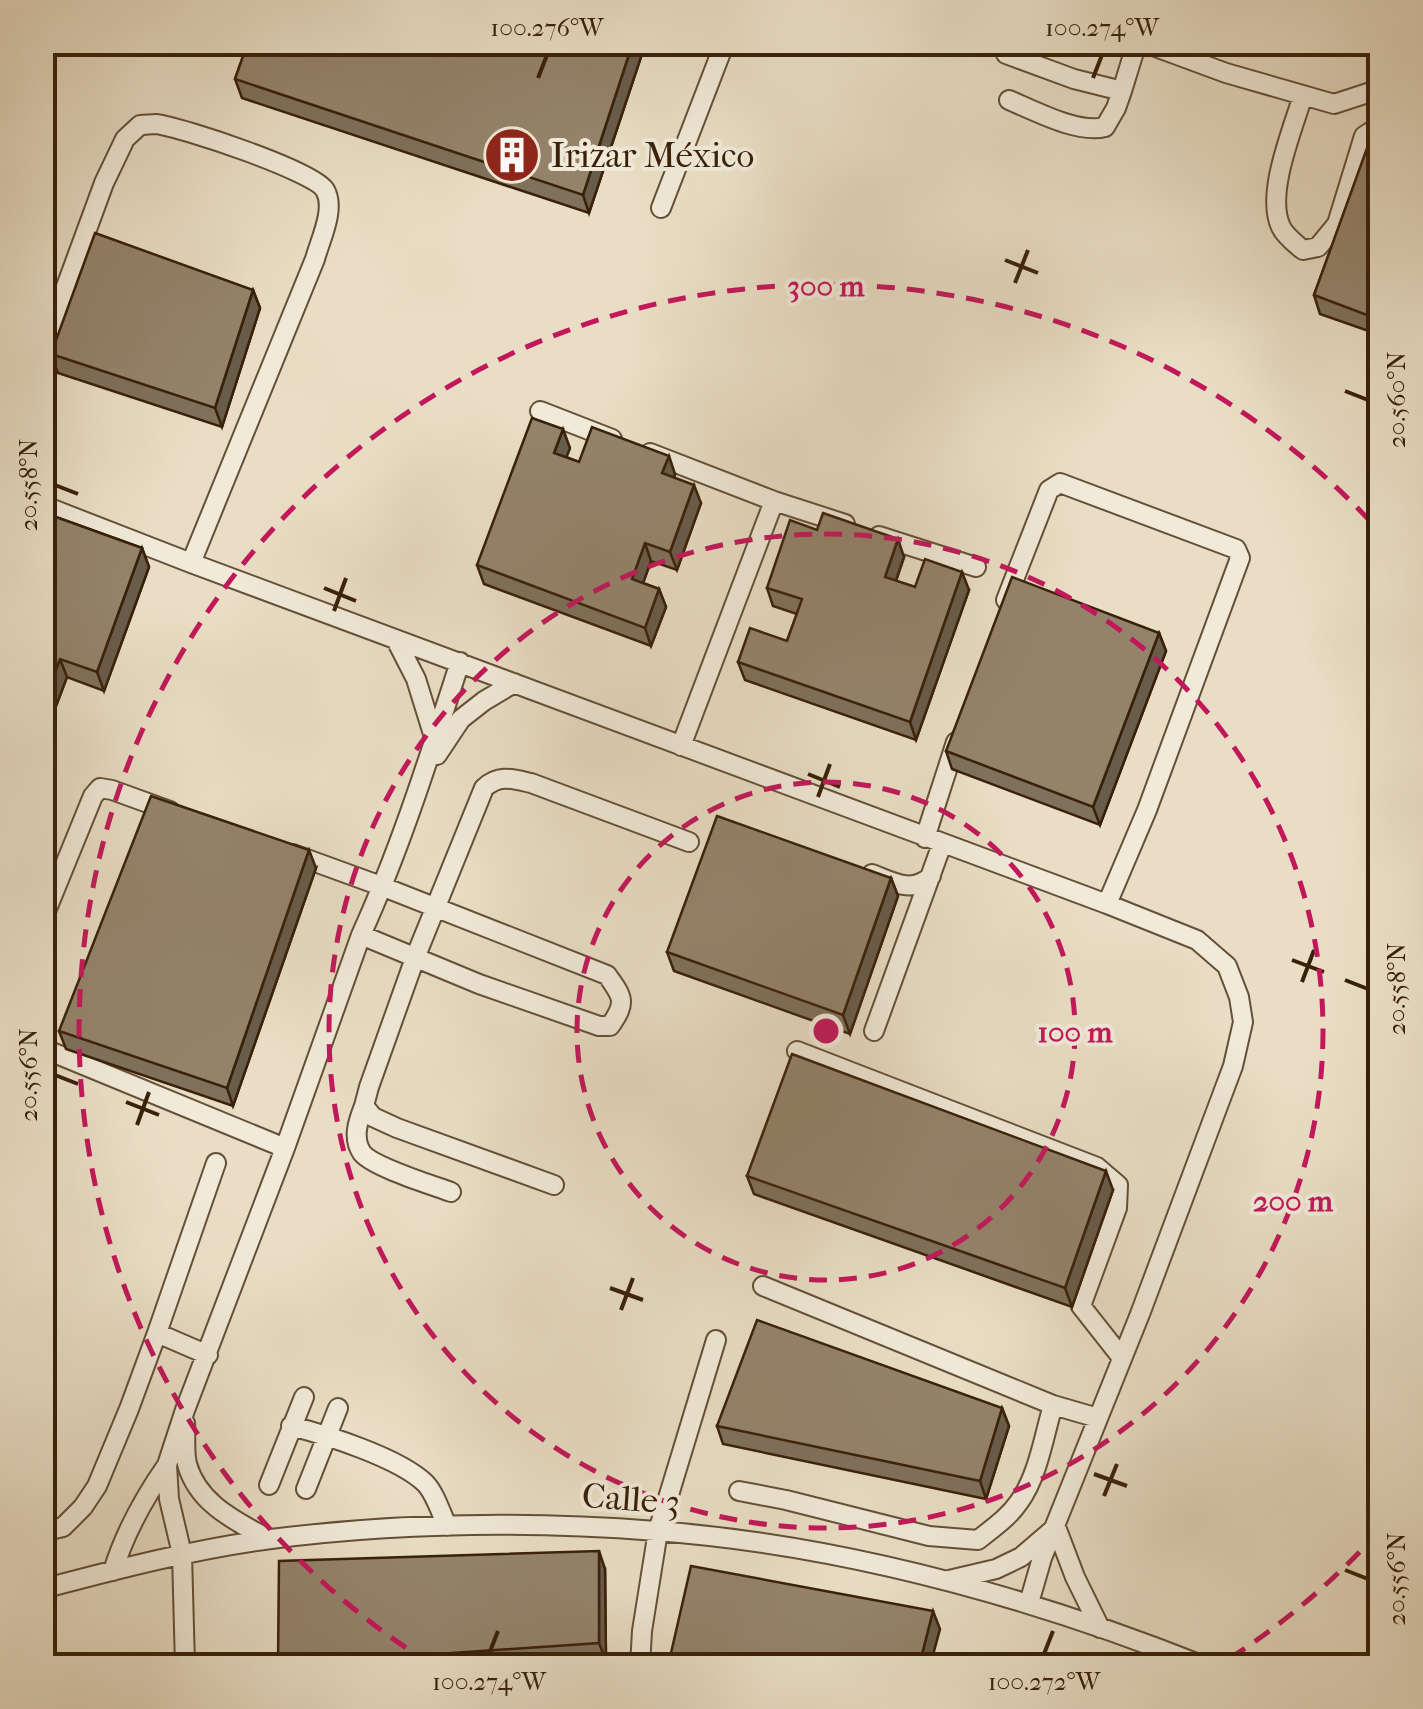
<svg xmlns="http://www.w3.org/2000/svg" width="1423" height="1709" viewBox="0 0 1423 1709" font-family="'IM FELL French Canon',serif">
	<style>
		.lines { fill: none; stroke-linecap: round; stroke-linejoin: round }
		.minor-casing { stroke: #645038; stroke-width: 22 }
		.minor { stroke: #f1ead9; stroke-width: 18 }
		.wall { fill: #7f715c; stroke: #382009; stroke-width: 2.5 }
		.shaded-wall { fill: #685c4b; stroke: #382009; stroke-width: 2.5 }
		.building { fill: #94836b; stroke: #382009; stroke-width: 2.5 }
		.ticks { fill: none; stroke: #382009; stroke-width: 4 }
		.ring { fill: none; stroke: #c2185b; stroke-width: 5; stroke-dasharray: 18 12 }
		.labels { text-anchor: middle; dominant-baseline: central; stroke-width: 8; stroke-linejoin: round; paint-order: stroke }
		.poi-label { font-size: 35px; fill: #382009; stroke: #f1ead9; text-anchor: start }
		.street-label { font-size: 35px; fill: #382009; stroke: #f1ead9 }
		.centre { fill: #c2185b; stroke: #f1ead9; stroke-width: 5 }
		.ring-label { font-size: 30px; text-anchor: middle; font-weight: bold; fill: #c2185b; stroke: #f1ead9; stroke-width: 8; stroke-linejoin: round; paint-order: stroke }
		.neatline { fill: none; stroke: #382009; stroke-width: 4 }
		.ticks-label { font-size: 25px; text-anchor: middle; fill: #382009 }
	</style>
	<rect width="100%" height="100%" fill="#e9dec5"/>
	<filter id="stains"><feTurbulence type="fractalNoise" baseFrequency=".002" numOctaves="4"/><feColorMatrix values="0 0 0 0 .2 0 0 0 0 .09 0 0 0 0 .02 0 0 0 .5 -.17"/></filter>
	<radialGradient id="worn" r=".72"><stop offset=".6" stop-color="#630" stop-opacity="0"/><stop offset="1" stop-color="#630" stop-opacity=".3"/></radialGradient>
	<g class="lines">
		<g class="minor-casing">
			<path id="minor" d="M1142,42L1226,73L1334,104L1380,89
				M1006,54L1074,79L1122,91L1137,42
				M1303,95C1293,129 1265,194 1281,227C1285,236 1296,244 1303,250L1318,247L1337,224L1364,136L1380,126
				M1009,100C1035,111 1078,134 1105,127L1116,108L1122,91
				M661,208L725,42
				M42,352L104,183L125,139L140,125C145,125 151,124 156,124C181,127 314,171 325,190C336,209 320,240 315,259L191,563
				M540,411L612,439
				M650,453L774,501L681,746
				M774,501L845,524
				M42,505L191,563L1107,904L1197,940L1227,966L1239,997L1243,1022L1233,1066L1140,1314L1042,1558L1029,1603
				M879,536L976,567
				M1006,600L1049,490L1060,483L1236,549L1240,558L1147,810L1107,904
				M396,640L416,679L434,737
				M437,755L461,719L484,701L514,683
				M925,838L956,742
				M293,854L381,886L607,975C623,997 627,1002 610,1026H599L479,984L361,935
				M872,874C893,882 912,894 931,876
				M42,921L93,796L100,788L112,790L170,811
				M874,1031L942,844
				M42,1048L285,1148
				M797,1051L1097,1167L1118,1185L1117,1208L1081,1306L1122,1358
				M364,1106C358,1121 352,1138 362,1153C373,1167 432,1185 451,1192
				M554,1185L397,1128L373,1117L364,1106L369,1087L415,958L484,788C499,774 513,779 531,783L689,842
				M763,1286L1053,1405L1098,1418
				M208,1355L157,1333L216,1163
				M185,1423C186,1436 184,1452 187,1464C198,1504 236,1521 268,1539
				M291,1426C327,1435 399,1458 425,1483C435,1493 441,1513 447,1526
				M269,1485L304,1397
				M306,1489L338,1408
				M739,1491L786,1500L929,1536L978,1540C993,1528 1008,1518 1019,1502C1038,1476 1044,1436 1053,1405
				M42,1532L63,1527L83,1507L97,1486L129,1409L157,1333
				M113,1571C125,1532 144,1498 167,1465
				M949,1580L996,1569L1021,1557L1056,1527L1075,1577L1100,1628
				M42,1589C118,1569 194,1549 271,1539C398,1523 529,1521 656,1531C844,1545 1030,1597 1204,1666
				M185,1666L182,1554L169,1499L167,1465L185,1410L285,1148L361,935C401,847 430,754 460,662
				M640,1666L642,1631L658,1531L716,1340"/>
		</g>
		<use href="#minor" class="minor"/>
	</g>
	<path class="wall" d="M219,42H646L589,213L242,98L235,79L245,51Z
		M1380,114V335L1320,314L1314,295Z
		M253,290L260,308L222,427L58,373L51,354Z
		M570,448L566,457L579,462L675,474L674,477L701,503L677,570L651,561L643,583L659,589L666,607L651,646L484,584L477,565Z
		M42,512L142,548L149,567L104,691L67,677L42,743Z
		M904,557L896,581L915,587L969,590L916,740L745,680L738,662L787,641L797,614L773,606L767,588Z
		M1159,633L1166,651L1100,825L952,769L946,751Z
		M316,868L233,1106L66,1049L59,1031Z
		M891,878L898,896L850,1034L674,971L667,952Z
		M747,1176L1113,1190L1072,1307L754,1194Z
		M1002,1408L1009,1426L986,1499L723,1444L717,1426Z
		M605,1569L606,1661L525,1666H279L278,1665Z"/>
	<path class="shaded-wall" d="M633,42H646L589,213L583,195Z
		M253,290L260,308L222,427L215,408Z
		M563,429L570,448L561,471L554,453Z
		M669,456L675,474L669,491L662,473Z
		M694,485L701,503L677,570L670,552Z
		M898,539L904,557L891,595L885,577Z
		M645,543L651,561L638,597L632,579Z
		M142,548L149,567L104,691L97,672Z
		M962,572L969,590L916,740L910,722Z
		M659,589L666,607L651,646L645,628Z
		M1159,633L1166,651L1100,825L1093,807Z
		M60,659L67,677L42,743V707Z
		M309,850L316,868L233,1106L227,1088Z
		M891,878L898,896L850,1034L843,1015Z
		M1106,1171L1113,1190L1072,1307L1065,1288Z
		M1002,1408L1009,1426L986,1499L980,1481Z
		M599,1551L605,1569L606,1661L599,1643Z
		M933,1611L940,1629L930,1666H919Z"/>
	<path class="building" d="M248,42H633L583,195L235,79Z
		M1380,114V320L1314,295L1379,115Z
		M95,233L253,290L215,408L51,354Z
		M532,418L563,429L554,453L579,462L592,427L669,456L662,473L694,485L670,552L645,543L632,579L659,589L645,628L477,565Z
		M42,512L142,548L97,672L60,659L42,707Z
		M823,513L898,539L885,577L915,587L925,559L962,572L910,722L738,662L750,628L787,641L802,599L767,588L790,520L817,530Z
		M1012,577L1159,633L1093,807L946,751Z
		M151,796L309,850L227,1088L59,1031Z
		M717,816L891,878L843,1015L667,952Z
		M792,1054L1106,1171L1065,1288L747,1176Z
		M757,1320L1002,1408L980,1481L717,1426Z
		M599,1551V1643L278,1665L279,1561Z
		M691,1566L933,1611L919,1666H668Z"/>
	<path class="ticks" d="M538,78L547,55M1093,78L1102,55M1005,260L1038,273M1015,283L1028,250M1345,391L1368,400M55,485L78,494M324,588L356,601M334,611L346,578M808,774L840,787M818,797L830,764M1292,960L1324,972M1345,980L1368,989M1302,982L1314,950M55,1075L78,1084M126,1102L159,1115M137,1125L149,1092M610,1288L643,1300M621,1310L633,1278M1094,1474L1127,1486M1104,1496L1117,1464M1345,1570L1368,1579M489,1654L498,1631M1044,1654L1053,1631"/>
	<g class="ring">
		<circle cx="826" cy="1031" r="249"/>
		<circle cx="826" cy="1031" r="497"/>
		<path d="M1380 1530A746 746 0 0 1 1221 1664M431 1664A746 746 0 1 1 1380 532"/>
	</g>
	<defs>
		<g id="building-disc" transform="scale(2.875)"><circle r="9.5" fill="#8f2418" stroke="#f1ead9"/><path d="M-4-6H4V6H1V3H-1V6H-4ZM-2.5-4.3h1.7v1.8h-1.7ZM.8-4.3h1.7v1.8H.8ZM-2.5-1h1.7V.8h-1.7ZM.8-1h1.7V.8H.8Z" fill="#fff"/></g>
	</defs>
	<g fill-rule="evenodd">
		<use href="#building-disc" x="512" y="155"/>
	</g>
	<g class="labels">
		<g class="poi-label">
			<text x="551" y="155">Irizar México</text>
		</g>
		<g class="street-label">
			<text transform="translate(631 1499) rotate(4)">Calle 3</text>
		</g>
	</g>
	<circle cx="826" cy="1031" r="15" class="centre"/>
	<g class="ring-label">
		<text x="826" y="296">300 m</text>
		<text x="1075" y="1042">100 m</text>
		<text x="1293" y="1211">200 m</text>
	</g>
	<rect width="1423" height="1709" fill="none" stroke="#e9dec5" stroke-width="110"/>
	<rect x="55" y="55" width="1313" height="1599" class="neatline"/>
	<g class="ticks-label">
		<text x="547" y="36">100.276°W</text>
		<text x="1102" y="36">100.274°W</text>
		<text transform="translate(1396 400) rotate(-90)" y="9">20.560°N</text>
		<text transform="translate(28 485) rotate(-90)" y="9">20.558°N</text>
		<text transform="translate(1396 989) rotate(-90)" y="9">20.558°N</text>
		<text transform="translate(28 1075) rotate(-90)" y="9">20.556°N</text>
		<text transform="translate(1396 1579) rotate(-90)" y="9">20.556°N</text>
		<text x="489" y="1690">100.274°W</text>
		<text x="1044" y="1690">100.272°W</text>
	</g>
	<rect width="100%" height="100%" filter="url(#stains)"/>
	<rect width="100%" height="100%" fill="url(#worn)"/>
</svg>
